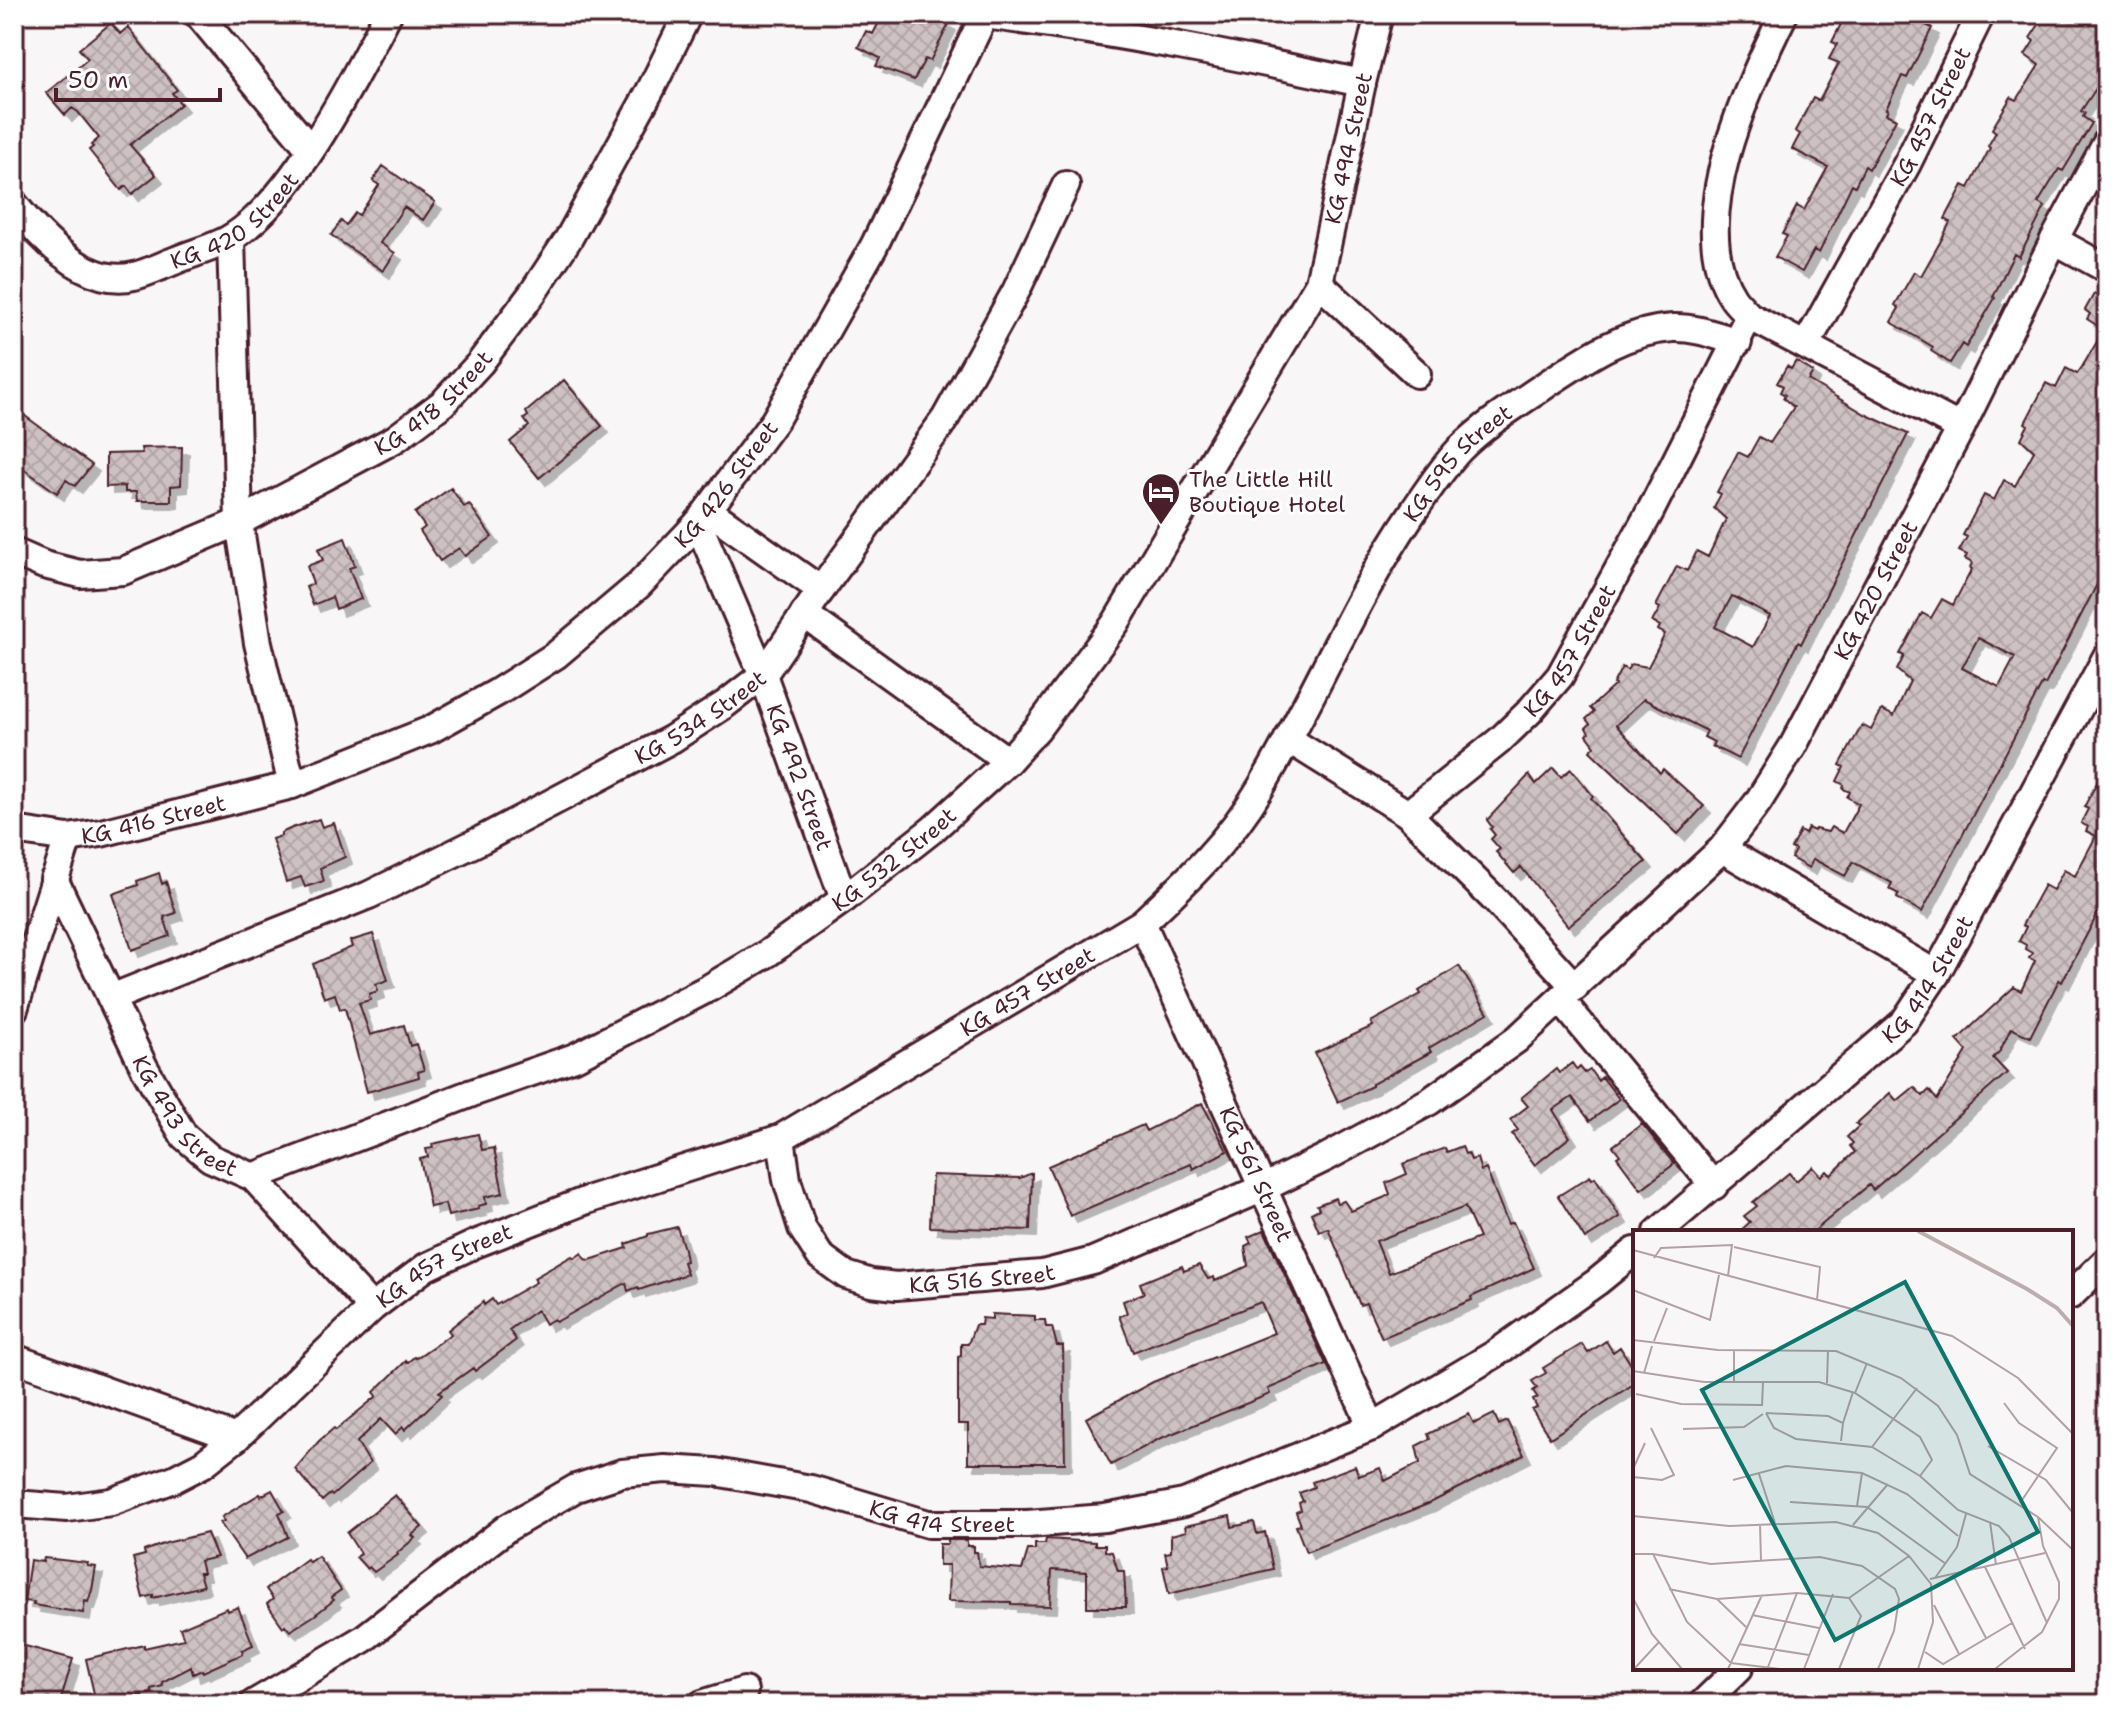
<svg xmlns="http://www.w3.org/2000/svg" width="2121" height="1718" viewBox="0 0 2121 1718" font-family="'Shantell Sans',sans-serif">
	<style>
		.building { fill: url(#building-cross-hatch); stroke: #4a1f2b; stroke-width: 2; fill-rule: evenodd; filter: url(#shadow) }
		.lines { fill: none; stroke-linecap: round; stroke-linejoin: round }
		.street-casing { stroke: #4a1f2b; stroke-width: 32 }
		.street { stroke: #fff; stroke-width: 26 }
		.labels { text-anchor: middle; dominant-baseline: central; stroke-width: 6; stroke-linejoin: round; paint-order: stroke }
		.street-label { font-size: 22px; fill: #4a1f2b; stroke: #fff }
		.poi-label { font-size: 22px; fill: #4a1f2b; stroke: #fff; text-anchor: start }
		.inset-river { fill: none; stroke: #bdadb0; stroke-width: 4 }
		.inset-road { fill: none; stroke: #b2a0a5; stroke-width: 2 }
		.view { fill: #0f766e; fill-opacity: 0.15; stroke: #0f766e; stroke-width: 4 }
		.inset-edge { fill: none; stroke: #4a1f2b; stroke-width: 4 }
	</style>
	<defs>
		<pattern id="building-cross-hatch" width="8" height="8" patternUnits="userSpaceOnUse" patternTransform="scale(2)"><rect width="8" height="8" fill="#cdc1c4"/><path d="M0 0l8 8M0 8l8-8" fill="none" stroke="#b2a5a9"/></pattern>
		<filter id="shadow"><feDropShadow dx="7" dy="7" stdDeviation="0" flood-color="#0004"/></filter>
	</defs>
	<rect width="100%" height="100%" fill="#f8f6f7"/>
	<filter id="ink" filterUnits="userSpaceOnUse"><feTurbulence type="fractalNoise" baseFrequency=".0125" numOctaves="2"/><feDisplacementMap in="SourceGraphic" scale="16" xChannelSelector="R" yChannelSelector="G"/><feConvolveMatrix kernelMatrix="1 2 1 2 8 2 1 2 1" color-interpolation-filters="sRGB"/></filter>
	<g filter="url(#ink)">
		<path class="building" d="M883,14H930L949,24L930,61L925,59L914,80L876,66L880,58L858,47L866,31L873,34Z
			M1846,14H1915L1924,19L1922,23L1932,28L1907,78L1902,76L1886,109L1888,110L1886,114L1896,119L1869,169L1865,166L1855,186L1852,184L1819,253L1814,250L1802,272L1775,257L1787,236L1782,234L1797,206L1804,210L1828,167L1792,149L1800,134L1795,131L1813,98L1819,101L1839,63L1829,59L1837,44L1832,42Z
			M2046,14H2098L2107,20V72L2081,111L2085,113L2083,117L2092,123L2063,171L2059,169L2038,203L2045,207L2019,257L2014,254L1993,297L1995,298L1966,347L1962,344L1950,363L1931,351L1933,347L1891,322L1899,308L1895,305L1914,272L1921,276L1943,237L1950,222L1945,219L1963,185L1969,188L1990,148L1988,146L1996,132L1992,129L2011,97L2017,100L2039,65L2025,55L2034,41L2030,38Z
			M111,23L120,34L128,27L177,90L172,93L181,104L130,145L156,175L132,194L126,186L121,190L89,150L93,147L91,145L99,138L78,112L72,108L65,115L46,93L88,59L79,49Z
			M383,166L435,202L423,220L404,207L380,243L395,253L383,271L331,235L341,221L346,225L355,213L359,215L379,185L373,181Z
			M2107,287V565L2045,685L2042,684L1922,912L1897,898L1899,894L1889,889L1892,883L1853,862L1845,876L1813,859L1809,868L1791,858L1795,850L1791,848L1800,831L1805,834L1808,828L1814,831L1815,829L1828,832L1831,827L1843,833L1859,804L1847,797L1850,792L1843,789L1844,785L1837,781L1844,767L1840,765L1862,725L1871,730L1882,710L1894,716L1910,681L1897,670L1904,656L1900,654L1922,613L1931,618L1942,599L1953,605L1972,569L1970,568L1972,563L1965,559L1967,555L1959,551L1967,537L1963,535L1984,495L1994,500L2004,480L2015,486L2034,451L2021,439L2028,425L2025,423L2046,383L2056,388L2066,368L2077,374L2082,367L2104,330L2087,319L2090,314L2085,310L2094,294L2101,297ZM1978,638L2015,657L1999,687L1962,668Z
			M1796,361L1813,372L1808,380L1865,414L1908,434L1801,644L1798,642L1738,759L1712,746L1714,742L1704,737L1707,731L1644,699L1616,725L1660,773L1663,769L1704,806L1678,834L1590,751L1595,746L1587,735L1589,733L1586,728L1590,724L1586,719L1594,712L1590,708L1615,685L1613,684L1622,667L1627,670L1631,664L1648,667L1665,634L1658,630L1660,626L1652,622L1660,608L1656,606L1677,566L1687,571L1697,551L1708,557L1726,519L1714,508L1721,494L1717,492L1738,452L1748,457L1759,437L1770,443L1794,407L1783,398L1785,395L1780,392L1783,386L1777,383L1787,366L1791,369ZM1732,596L1770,616L1753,647L1715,627Z
			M564,380L602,426L539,478L510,442L529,426L524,419L528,416L526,412Z
			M21,413L92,465L75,486L66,480L57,493L14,462V423Z
			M182,447L181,485L171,486V501H137L136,492H125V486L106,487V454L142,453L141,448Z
			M451,488L464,507L469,504L492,537L465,556L459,548L440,561L420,531L425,527L415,513Z
			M345,538L355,566L349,568L361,599L336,609L332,597L313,605L306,587L313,584L307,566L323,560L318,549Z
			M2107,764V896L2062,982L2059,980L2030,1037L2011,1028L2000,1051L1993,1058L2007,1073L1873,1190L1869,1185L1813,1232H1739L1750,1222L1744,1216L1757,1206L1753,1202L1789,1173L1796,1181L1813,1167L1821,1176L1827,1171L1831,1175L1855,1152L1850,1146L1853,1143L1847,1137L1859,1126L1856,1124L1890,1093L1897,1101L1914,1087L1923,1096L1929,1090L1937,1100L1967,1051L1957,1040L2014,987L2021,991L2035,961L2029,958L2032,953L2025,949L2026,945L2019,941L2026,927L2022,925L2044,885L2053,890L2064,870L2075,876L2096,836L2086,831L2088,827L2081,823L2088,809L2084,807Z
			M1553,768L1561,777L1571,769L1593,796L1591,798L1646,862L1568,926L1521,867L1514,873L1496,852L1500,849L1491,839L1495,835L1490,829L1492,827L1487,820L1529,775L1536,784Z
			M319,819L322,827L334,823L345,857L320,868L324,881L305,887L301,877L286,882L272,839L281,836V833L292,828Z
			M159,873L162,884L166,882L176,913L164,917L170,936L132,950L113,894L138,885L137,881Z
			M373,934L388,980L376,984L378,991L369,994L370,1000L359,1003L370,1035L404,1025L410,1046L416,1044L424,1070L418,1072L419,1077L367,1092L345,1008L340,1009L335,994L324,998L313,964L352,947L350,941Z
			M1459,966L1488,1013L1429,1048L1431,1052L1372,1084V1086L1338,1102L1315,1053L1373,1026L1371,1022L1421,994L1419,991Z
			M1572,1063L1577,1070L1580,1067L1585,1073L1590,1070L1598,1081L1602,1077L1619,1099L1590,1121L1572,1097L1553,1110L1570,1137L1535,1165L1512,1134L1518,1130L1510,1120L1528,1106L1521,1098L1556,1069L1559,1073Z
			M1202,1103L1227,1151L1193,1169L1191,1164L1070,1216L1048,1166L1143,1125L1146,1131Z
			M1642,1124L1674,1164L1641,1189L1617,1157L1620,1155L1613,1146Z
			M478,1134L482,1150L494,1148L503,1193L485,1197L486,1204L478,1206L479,1209L448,1216L445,1204L430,1207L420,1159L428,1157L426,1149L433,1148L432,1144Z
			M1462,1146L1465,1154L1468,1153L1471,1160L1477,1158L1481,1171L1486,1169L1508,1224L1513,1222L1534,1268L1471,1297L1472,1300L1382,1338L1366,1303L1360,1305L1328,1228L1319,1231L1311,1213L1319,1209L1317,1205L1335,1198L1337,1203L1344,1201L1351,1211L1383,1198L1390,1194L1386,1183L1407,1174L1403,1164L1445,1148L1447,1152ZM1465,1207L1479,1238L1389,1273L1376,1241Z
			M1032,1173L1030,1230L930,1227L932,1175L1020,1178Z
			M1590,1176L1592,1179L1595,1177L1620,1217L1585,1239L1558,1196Z
			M677,1227L684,1249L686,1261L683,1262L687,1274L639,1290L638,1287L628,1291L626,1283L556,1322L554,1319L545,1324L537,1310L509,1330L516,1340L475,1371L473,1368L439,1392L442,1395L405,1430L403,1427L395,1434L381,1419L357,1442L370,1463L332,1496L330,1494L322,1501L295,1469L319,1441L334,1428L336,1430L343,1424L377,1396L374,1392L406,1361L407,1363L414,1357L416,1358L451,1334L448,1330L483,1302L484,1305L492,1299L496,1305L536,1282L534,1278L572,1256L574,1258L582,1253L585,1259L590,1260L627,1248L626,1244L648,1236V1234Z
			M1264,1230L1326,1364L1268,1389L1270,1394L1159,1439L1111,1465L1086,1418L1153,1382L1274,1333L1261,1302L1133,1352L1119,1316L1127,1313L1123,1301L1144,1293L1140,1283L1182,1266L1184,1271L1199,1265L1208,1279L1214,1277L1215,1281L1248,1266L1245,1246L1251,1243L1248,1237Z
			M992,1314L1035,1316V1320H1045L1046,1327H1052L1057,1346H1063L1065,1463H968V1424H958V1357L961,1356V1344H968L975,1325H981L982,1318L992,1319Z
			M1606,1341L1613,1352L1620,1347L1635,1371V1383L1550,1438L1532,1410L1537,1408L1533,1400L1538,1398L1533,1391L1537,1388L1532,1381L1546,1373L1543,1368L1582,1344L1588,1353Z
			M1469,1414L1474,1424L1494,1414L1499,1425L1507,1421L1524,1455L1428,1504L1306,1552L1296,1526L1301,1525L1296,1512L1301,1510L1299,1503L1303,1501L1299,1493L1314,1487L1312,1482L1355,1466L1359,1476L1380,1468L1385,1481L1420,1463L1416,1446L1430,1439L1428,1434Z
			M272,1490L284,1511L279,1513L288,1537L245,1559L220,1523L224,1521L222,1517L260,1494L261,1496Z
			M395,1495L422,1527L412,1535L415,1538L397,1553L398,1555L374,1572L369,1567L367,1569L356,1557L360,1553L347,1533Z
			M1230,1516L1232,1527L1254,1522L1257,1534L1265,1532L1273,1569L1169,1594L1163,1567L1168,1566L1165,1553L1171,1552V1535L1186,1531L1185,1526Z
			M207,1533L217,1557L200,1561L203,1573H199L203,1586L153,1598V1595L143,1598L133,1558L145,1555L144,1551L166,1543Z
			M1046,1539L1095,1542V1545H1105V1551L1112,1552L1118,1571H1124L1126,1607H1087V1572L1052,1570L1050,1606L1011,1605V1602L948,1601L949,1565H939V1544H948V1540H967V1546H974V1552H977L979,1566L1022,1570L1028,1550H1035V1544H1045Z
			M318,1556L341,1590L331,1597L334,1600L315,1615L290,1631L285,1625L283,1627L267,1604L273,1599L266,1589L307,1559L309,1562Z
			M44,1558L88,1563L87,1566L96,1567L92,1590L88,1602L85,1601L83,1613L33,1605L34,1602L24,1601L30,1560L43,1562Z
			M238,1607L253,1645L242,1650L243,1654L203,1672L202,1670L193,1674L191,1667L162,1682L163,1686L151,1689L152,1693L129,1698V1700L99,1704L98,1697L95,1698L86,1659L144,1645V1648L184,1639L180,1628L227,1608L228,1611Z
			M14,1643L73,1659L60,1702L49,1699L48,1703L14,1693Z"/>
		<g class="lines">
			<g class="street-casing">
				<g id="street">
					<path d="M198,14L310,149"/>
					<path d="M1784,14C1748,86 1683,222 1733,298C1737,304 1744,310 1749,316L1961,428"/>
					<path d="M984,15C1111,31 1236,56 1362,83"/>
					<path id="s1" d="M14,204C40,237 87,288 134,276C147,273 161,266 174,261C192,253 214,248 231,238C293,200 354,79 388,14"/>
					<path d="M231,238L239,522L258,643L292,785"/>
					<path d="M2054,240L2107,269"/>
					<path d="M1319,283L1417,374"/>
					<path id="s2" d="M1806,345L1907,164L1981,14"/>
					<path d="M709,511L821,590"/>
					<path id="s3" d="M698,523L763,675L844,899"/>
					<path id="s4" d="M14,552L44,565L80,574L123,571L239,522L395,439L443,403L480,363L532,294L569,238L651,89L688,14"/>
					<path d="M804,614L1008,761"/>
					<path id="s5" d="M1288,739L1408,814L1499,741L1529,712L1560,676L1651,510L1749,316"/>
					<path d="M1408,814L1495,900L1575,987"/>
					<path id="s6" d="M14,830L68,838L101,833L292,785L430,730L498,692L556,655L639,585L698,523L775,420L874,246L985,14"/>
					<path d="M1722,849L1936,974"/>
					<path id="s7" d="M54,879L144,1067L184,1136L210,1158L253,1177L372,1308"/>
					<path id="s8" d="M1142,923L1372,1427"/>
					<path id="s9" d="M111,998L369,895L481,840L672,739L724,705L763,675L821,590L945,419L1016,291L1066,185"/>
					<path d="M1561,1000L1714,1186"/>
					<path d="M14,1009L68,838"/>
					<path id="s10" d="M781,1138L787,1180L802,1228L820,1256L846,1275L871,1283L896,1286L1042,1274L1093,1261L1261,1189L1327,1157L1430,1101L1516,1040L1722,849L1758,802L1793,746L1961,428L2054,240L2107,142"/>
					<path id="s11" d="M253,1177L472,1093L575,1057L709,988L768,953L844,899L932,830L1008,761L1037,729L1115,624L1319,283L1362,83L1379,14"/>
					<path id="s12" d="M1658,1232L1904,1022L1936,974L2107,656"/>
					<path d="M2071,1295L2107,1260"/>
					<path d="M14,1358L236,1438"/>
					<path id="s13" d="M14,1504L67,1508L111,1502L174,1479L203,1464L236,1438L372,1308L426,1267L475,1244L587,1200L781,1138L1142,923C1187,881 1230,840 1261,787C1315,697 1354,599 1413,512C1428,490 1442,468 1460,449C1486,423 1518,404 1547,384C1586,358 1624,331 1673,328C1695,327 1717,336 1738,342"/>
					<path id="s14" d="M253,1704L363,1639L507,1528L576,1488L622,1473L665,1469L715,1472L811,1489L928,1524H1027L1105,1518L1184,1503L1372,1427L1495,1354L1597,1282L1635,1251"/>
					<path d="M702,1704L744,1691"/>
					<path d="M1702,1704L1739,1668"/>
				</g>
			</g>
			<use href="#street" class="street"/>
		</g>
	</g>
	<defs>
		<g id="hotel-pin" transform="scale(2)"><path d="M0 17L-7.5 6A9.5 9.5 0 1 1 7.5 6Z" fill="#4a1f2b" stroke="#fff"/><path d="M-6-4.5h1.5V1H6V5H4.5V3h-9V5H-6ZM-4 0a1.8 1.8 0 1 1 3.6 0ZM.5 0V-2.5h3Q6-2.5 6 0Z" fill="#fff"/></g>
	</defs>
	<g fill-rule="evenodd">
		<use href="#hotel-pin" x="1161" y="492"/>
	</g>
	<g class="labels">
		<g class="street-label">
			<text stroke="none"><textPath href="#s2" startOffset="260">KG 457 Street</textPath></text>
			<text stroke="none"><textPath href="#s11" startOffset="1580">KG 494 Street</textPath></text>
			<text stroke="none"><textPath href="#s1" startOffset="264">KG 420 Street</textPath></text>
			<text stroke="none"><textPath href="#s4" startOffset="468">KG 418 Street</textPath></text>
			<text stroke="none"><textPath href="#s13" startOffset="1856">KG 595 Street</textPath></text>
			<text stroke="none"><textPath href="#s6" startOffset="822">KG 426 Street</textPath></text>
			<text stroke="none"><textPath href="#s10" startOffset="1470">KG 420 Street</textPath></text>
			<text stroke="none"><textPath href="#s5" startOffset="374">KG 457 Street</textPath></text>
			<text stroke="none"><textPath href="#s9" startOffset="654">KG 534 Street</textPath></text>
			<text stroke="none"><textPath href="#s3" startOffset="274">KG 492 Street</textPath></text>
			<text stroke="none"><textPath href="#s6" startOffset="142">KG 416 Street</textPath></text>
			<text stroke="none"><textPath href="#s11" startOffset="720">KG 532 Street</textPath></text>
			<text stroke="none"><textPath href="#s12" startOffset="372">KG 414 Street</textPath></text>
			<text stroke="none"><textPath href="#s13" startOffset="1160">KG 457 Street</textPath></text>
			<text stroke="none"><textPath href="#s7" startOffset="274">KG 493 Street</textPath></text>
			<text stroke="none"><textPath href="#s8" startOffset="276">KG 561 Street</textPath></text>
			<text stroke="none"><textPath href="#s13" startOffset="512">KG 457 Street</textPath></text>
			<text stroke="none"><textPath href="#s10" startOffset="296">KG 516 Street</textPath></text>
			<text stroke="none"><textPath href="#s14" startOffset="764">KG 414 Street</textPath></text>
		</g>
		<g class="poi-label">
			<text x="1189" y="479">The Little Hill<tspan x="1189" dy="25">Boutique Hotel</tspan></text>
		</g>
	</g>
	<g transform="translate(1633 1230)">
		<rect width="440" height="440" fill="#f8f6f7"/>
		<path class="inset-river" d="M285,1L394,59L424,78L440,96"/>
		<path class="inset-road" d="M101,17L187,37L184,70M0,20L319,106L385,148L440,204M21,28L28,18L99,15L95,46M0,60L77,90L86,45M0,110L85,120L203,121L268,148L305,176L324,205L337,244L405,287L410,316L426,352V369L409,402L362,439M21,111L34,78M101,120V152M0,141L71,152H186L222,163L287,207L299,230L287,246M11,143L19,116M194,153L195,120M222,163L234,133M3,164L48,174L129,175M371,173L386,193L424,218L387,273M129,176L130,152M133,183L141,198L163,209L239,217L287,246L325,280L366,296L376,307L414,393M133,183L195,186L210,193L208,211M210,193L220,162M50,199L111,197L130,184M355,216L413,250L440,283M239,217L284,158M0,239L12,213M126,244L142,293M0,247L29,250L41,245L18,198M100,250L153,236L229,243L274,264L325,306M157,272L234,277L313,334M224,276L229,243M0,286L96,296L203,292L245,303L276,326L298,354L300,392L285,439M405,287L440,320M357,292L363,335M127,294L128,330M220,295L255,254M0,324H20L54,392L98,433L147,439M20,324L78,334L187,327L229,336L262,359L266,369L261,401L245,439M352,337L392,419M320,345L353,408M302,348L324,317L333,284M297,349L412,323M36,359L84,369L164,363L216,368L228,386L206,439M0,368L19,404L49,439M216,368L276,326M84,369L113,397M301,375L326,424M119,385L186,398M106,414L176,425M292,422L310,434L379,393M135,437L164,363M1,439L26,412M95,439L129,365M171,439L200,364"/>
		<path class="view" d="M272,52L405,302L202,410L69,160Z"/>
		<rect width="440" height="440" class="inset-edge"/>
	</g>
	<rect width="2121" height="1718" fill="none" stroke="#fff" stroke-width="48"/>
	<rect x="24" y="24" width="2073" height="1670" fill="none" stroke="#4a1f2b" stroke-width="3" filter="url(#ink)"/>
	<path d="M56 88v12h164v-12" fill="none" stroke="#4a1f2b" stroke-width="4"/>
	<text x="68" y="88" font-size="24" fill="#4a1f2b" stroke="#ffffff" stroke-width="6" paint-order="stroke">50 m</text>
</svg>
